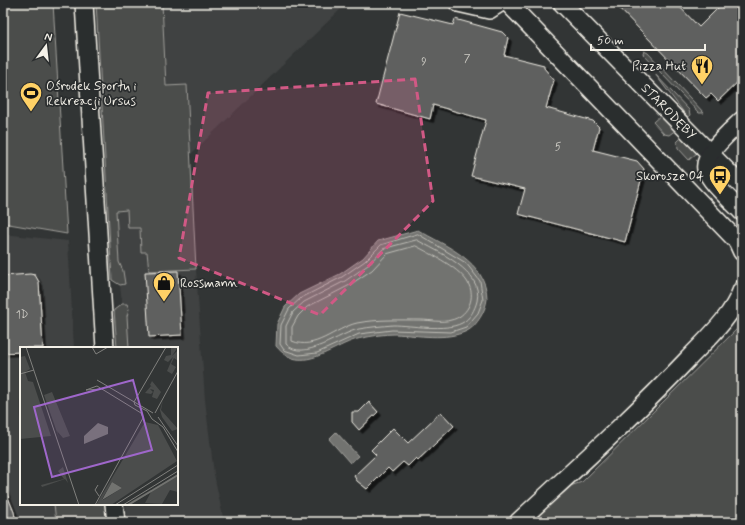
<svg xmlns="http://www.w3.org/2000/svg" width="745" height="525" viewBox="0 0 745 525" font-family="Mynerve,sans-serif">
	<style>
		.built { fill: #404242 }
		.green { fill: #4b4d4c; stroke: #a09f9a }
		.water { fill: #727370; stroke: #a6a5a0 }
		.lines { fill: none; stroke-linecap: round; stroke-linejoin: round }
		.shore { stroke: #c0bfb8; stroke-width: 1 }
		.building { fill: #5f605f; stroke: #f4f1e8; filter: url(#shadow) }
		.minor-casing { stroke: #f4f1e8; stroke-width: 20 }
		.minor { stroke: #2a2d2e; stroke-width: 17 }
		.marked { fill: #d15985; fill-opacity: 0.2; stroke: #d15985; stroke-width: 3; stroke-dasharray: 8 5; stroke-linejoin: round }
		.labels { text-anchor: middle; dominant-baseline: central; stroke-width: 3.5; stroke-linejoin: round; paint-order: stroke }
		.number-label { font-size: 11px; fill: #cfcdc6 }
		.poi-label { font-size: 13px; fill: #f4f1e8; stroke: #2a2d2e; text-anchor: end }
		.street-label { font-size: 13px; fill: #f4f1e8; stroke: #2a2d2e }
		.inset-river { fill: none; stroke: #727370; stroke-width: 2 }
		.inset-road { fill: none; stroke: #80807d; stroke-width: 1 }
		.view { fill: #9f67cb; fill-opacity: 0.15; stroke: #9f67cb; stroke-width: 2 }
		.inset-edge { fill: none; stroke: #f4f1e8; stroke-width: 2 }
	</style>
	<defs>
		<filter id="shadow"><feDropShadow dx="3.5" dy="3.5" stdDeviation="0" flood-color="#0009"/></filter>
	</defs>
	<rect width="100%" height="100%" fill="#323535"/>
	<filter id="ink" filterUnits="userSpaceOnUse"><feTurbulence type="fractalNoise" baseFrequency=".025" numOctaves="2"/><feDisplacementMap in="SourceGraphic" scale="8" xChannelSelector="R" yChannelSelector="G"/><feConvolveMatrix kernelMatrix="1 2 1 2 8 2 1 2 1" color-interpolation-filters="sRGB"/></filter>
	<g filter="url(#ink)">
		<path class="built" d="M162,3H347L191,154L187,85L166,86Z
			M127,210L140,227L141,252L147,251L149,271L196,269L205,400L214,474L224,522H127L126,504H177V348H117L114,310L122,304L120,285L112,280L108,211Z
			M3,234L68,241L74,348H21V504H84L85,522H3Z"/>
		<path class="green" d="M3,3H53L67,234L3,223Z
			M96,3H162L166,86L187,85L196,269L149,271L147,252H141L140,228H128L127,210L116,211L119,262L123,271L125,284L120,285L112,280Z
			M644,51L648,53L704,113H699L643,54Z
			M655,74L689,110L690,115L688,118Z
			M662,114L676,130L669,135L664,134L653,122Z
			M683,136L698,152L689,160L678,148L677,142Z
			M122,304H127L129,309L127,316L129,348H117L114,310Z
			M742,324V522H527L561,489L582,482Z
			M54,504H107L108,522H56Z"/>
		<path class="water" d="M418,230C445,246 487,261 487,299C486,310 477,326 467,331C446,341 418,335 395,334C384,334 372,336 362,338C334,343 302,378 276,346L277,324L285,307L299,294L340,274L363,258L378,241Z
			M336,432L358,456L350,463L329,439Z"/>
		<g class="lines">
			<path class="shore" d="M418,234L466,263L480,281L483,300L478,313L466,327L451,332L392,330L359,334L317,353L299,355L284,350L280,344L281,325L289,309L301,298L342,277L365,261L381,245Z
				M417,240C438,252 484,271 477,301C475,309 470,319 462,323C445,332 412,325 393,325C382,326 370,327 359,329C341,332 303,363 286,344V326L293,312L304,302L345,281L368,265L383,249Z
				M416,246C431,254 462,269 469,285C476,300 466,317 451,320C442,323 430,320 421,320C400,320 378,319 357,323C335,328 315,351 292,341V327L298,316L307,307L348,286L372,270L387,254Z"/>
		</g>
		<path class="building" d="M614,3H676L699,27L723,3H742V78L718,101L711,94L706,98Z
			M400,12L453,25L455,19L502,32L508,38L504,55L544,65V68L554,80L546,108L593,121L599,127L593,150L637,161L644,169L625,242L518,214L525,189L471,176L486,120L433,105L430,119L376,104Z
			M178,271L182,335L149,337L145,272Z
			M30,274L35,275L39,282L43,348H21V352L3,353V276Z
			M369,402L378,412L359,430L352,422V412H359Z
			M441,412L454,426L418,460L416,458L408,466L403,462L392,472L388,468L367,489L357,481L354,476L376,455L371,450L393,428L408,443Z
			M3,485L14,512L16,522H3Z"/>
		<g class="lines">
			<g class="minor-casing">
				<g id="minor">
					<path d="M84,3L105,348"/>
					<path d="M458,3L489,10L500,3"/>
					<path d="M508,3L737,241L742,252"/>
					<path id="s1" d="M562,3L742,186"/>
					<path d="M742,120C733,129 702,155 706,169C709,182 733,202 742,212"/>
					<path d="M114,504L116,522"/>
					<path d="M518,522C575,469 633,417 687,360C707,339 732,317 742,289"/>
				</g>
			</g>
			<use href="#minor" class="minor"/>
		</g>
	</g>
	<path class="marked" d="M415,79L433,201L320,315L179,258L208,93Z"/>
	<defs>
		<g id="restaurant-pin" transform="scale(1.15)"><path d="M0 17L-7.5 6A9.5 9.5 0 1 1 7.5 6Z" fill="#ffd166" stroke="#2a2d2e"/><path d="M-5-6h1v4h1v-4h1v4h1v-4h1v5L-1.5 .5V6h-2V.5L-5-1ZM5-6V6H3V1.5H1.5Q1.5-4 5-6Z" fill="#111"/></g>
		<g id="stadium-pin" transform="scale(1.15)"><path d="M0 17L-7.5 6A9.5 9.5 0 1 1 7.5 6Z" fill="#ffd166" stroke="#2a2d2e"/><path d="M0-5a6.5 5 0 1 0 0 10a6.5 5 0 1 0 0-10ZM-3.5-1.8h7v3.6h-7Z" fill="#111"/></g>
		<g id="bus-pin" transform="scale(1.15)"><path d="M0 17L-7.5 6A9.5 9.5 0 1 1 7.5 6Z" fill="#ffd166" stroke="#2a2d2e"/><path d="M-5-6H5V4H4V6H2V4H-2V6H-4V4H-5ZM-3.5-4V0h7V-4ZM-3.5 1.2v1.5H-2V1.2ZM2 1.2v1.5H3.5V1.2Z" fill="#111"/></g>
		<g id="shop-pin" transform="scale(1.15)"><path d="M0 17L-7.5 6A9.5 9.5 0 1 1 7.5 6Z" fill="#ffd166" stroke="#2a2d2e"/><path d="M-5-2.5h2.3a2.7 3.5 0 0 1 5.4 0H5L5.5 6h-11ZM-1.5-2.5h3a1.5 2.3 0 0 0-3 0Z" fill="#111"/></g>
	</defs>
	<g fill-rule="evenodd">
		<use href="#restaurant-pin" x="702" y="66"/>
		<use href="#stadium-pin" x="31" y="93"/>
		<use href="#bus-pin" x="720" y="176"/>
		<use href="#shop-pin" x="164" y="283"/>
	</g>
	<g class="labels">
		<g class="number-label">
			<text x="467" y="59">7</text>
			<text x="424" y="62">9</text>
			<text x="558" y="147">5</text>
			<text x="22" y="315">1D</text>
		</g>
		<g class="poi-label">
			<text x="686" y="66">Pizza Hut</text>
			<text x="46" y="86" text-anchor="start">Ośrodek Sportu i<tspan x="46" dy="15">Rekreacji Ursus</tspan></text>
			<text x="704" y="176">Skorosze 04</text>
			<text x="180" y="283" text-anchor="start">Rossmann</text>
		</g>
		<g class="street-label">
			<text stroke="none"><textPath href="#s1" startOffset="152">STARODĘBY</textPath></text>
		</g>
	</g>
	<g transform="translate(20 347)">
		<rect width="158" height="158" fill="#323535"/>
		<path d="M151,0H158L152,9L158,3V14L154,11L151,17L156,20L152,27L147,24L153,10L148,15L144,13L146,9L151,8ZM5,9L10,22L5,25L8,34L13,35L31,89L0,92V10ZM132,34L141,45L137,52L132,50L134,43L130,42L133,45L131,47L125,46L131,39L135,42L130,38ZM32,45L50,89L43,91L37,84L40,94L24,48ZM143,53L141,63L158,82L152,84L142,70L140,63ZM125,75L138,78L157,114L91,158H76ZM92,135L102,141L83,153L82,152ZM43,120L48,136L45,132L22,140L21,138L44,132L38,124ZM158,127V145L150,143L142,157L125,156L131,145L110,158H105L131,143L133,144V142Z" fill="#4b4d4c" fill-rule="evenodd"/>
		<path d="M78,76L88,80V87L64,97V89ZM92,135L102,141L82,153Z" fill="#727370"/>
		<path class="inset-river" d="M108,158L158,128"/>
		<path class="inset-road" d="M6,0L59,158M72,0L76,7L88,0M0,27L14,23M77,33L133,66M114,55L146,0M114,55L115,58L127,64M127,64L132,72L143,80L158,105M135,66L158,24M138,70L158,99M78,138L75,143L79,149M75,158L123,71L121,66L77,39L66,43L81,42M95,158L158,118M103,158L158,124"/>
		<path class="view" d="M113,33L132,103L32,130L14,60Z"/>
		<rect width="158" height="158" class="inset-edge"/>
	</g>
	<rect width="745" height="525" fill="none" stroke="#2a2d2e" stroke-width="16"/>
	<rect x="8" y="8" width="729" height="509" fill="none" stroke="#f4f1e8" stroke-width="1.5" filter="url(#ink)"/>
	<g transform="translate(46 46) rotate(15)" stroke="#2a2d2e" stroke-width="3" paint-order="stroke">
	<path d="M0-3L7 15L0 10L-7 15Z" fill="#f4f1e8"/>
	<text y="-6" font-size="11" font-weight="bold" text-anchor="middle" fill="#f4f1e8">N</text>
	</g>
	<path d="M591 44v6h114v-6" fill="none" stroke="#f4f1e8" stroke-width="2"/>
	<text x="597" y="44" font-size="12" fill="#f4f1e8" stroke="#2a2d2e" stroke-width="3" paint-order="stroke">50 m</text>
</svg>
